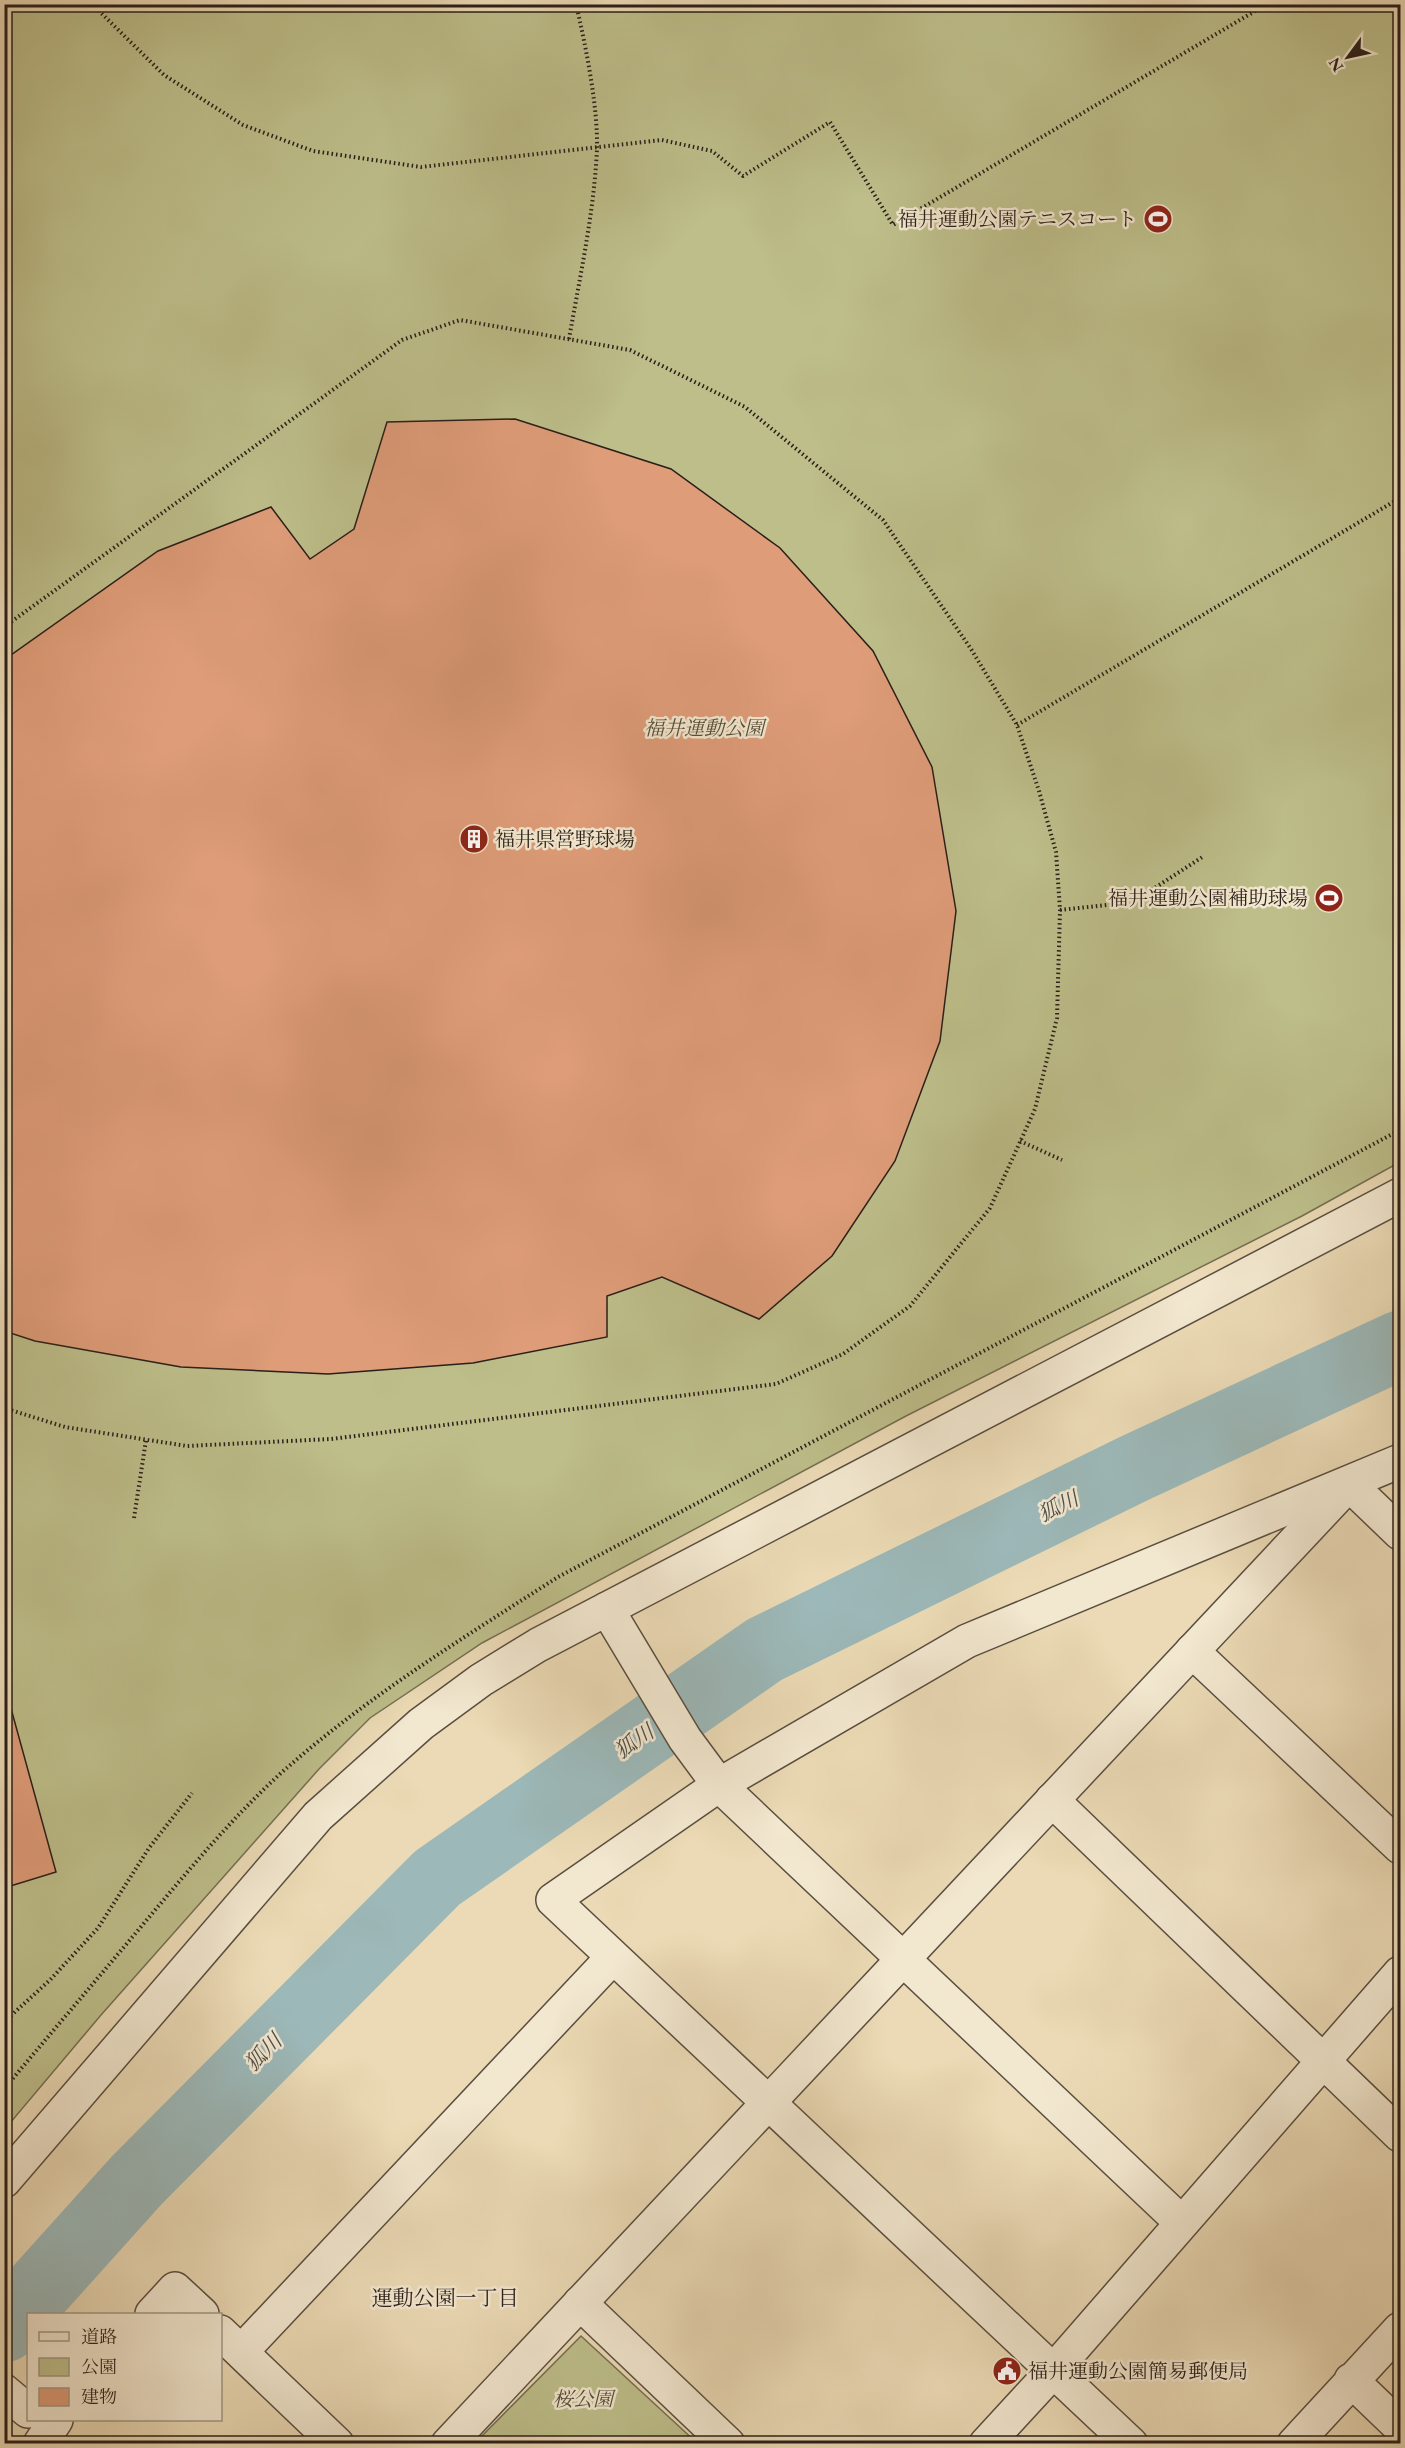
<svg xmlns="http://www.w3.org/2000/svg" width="1405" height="2448" viewBox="0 0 1405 2448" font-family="'EB Garamond','Noto Serif JP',serif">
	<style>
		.green { fill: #bdbe8a; stroke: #746e52; stroke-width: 1.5 }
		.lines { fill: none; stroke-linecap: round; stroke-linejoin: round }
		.river { stroke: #9cb8b8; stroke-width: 69 }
		.building { fill: #de9c78; stroke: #2a1f19; stroke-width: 1.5 }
		.minor-casing { stroke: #5a4e40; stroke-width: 36 }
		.tertiary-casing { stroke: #5a4e40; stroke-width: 36 }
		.path { stroke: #2a1f19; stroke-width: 4; stroke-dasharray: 1.5 3; stroke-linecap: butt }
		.minor { stroke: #f2e7cf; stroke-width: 33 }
		.tertiary { stroke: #f2e7cf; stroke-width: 33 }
		.labels { text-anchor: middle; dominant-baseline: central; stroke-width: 5; stroke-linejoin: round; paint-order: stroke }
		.poi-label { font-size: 20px; fill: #2a1f19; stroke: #f2e7cf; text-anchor: end }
		.park-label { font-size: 20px; font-style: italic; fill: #564f3b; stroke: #f2e7cf }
		.water-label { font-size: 21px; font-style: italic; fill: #4c4d49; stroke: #f2e7cf }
		.neighbourhood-label { font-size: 21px; fill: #2a1f19; stroke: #f2e7cf }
	</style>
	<rect width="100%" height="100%" fill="#ebdab5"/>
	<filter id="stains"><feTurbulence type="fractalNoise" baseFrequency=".00333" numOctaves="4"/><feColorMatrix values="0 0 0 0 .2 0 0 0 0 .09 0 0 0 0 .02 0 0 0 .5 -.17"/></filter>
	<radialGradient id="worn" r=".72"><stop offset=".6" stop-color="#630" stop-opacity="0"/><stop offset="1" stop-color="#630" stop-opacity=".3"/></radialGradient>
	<path class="green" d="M5,5H1400V1162L1302,1216L906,1416L482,1643L370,1718L319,1769L101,2015L5,2129Z
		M581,2336L697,2443H475Z"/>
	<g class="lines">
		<path class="river" d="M4,2328L137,2180L437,1878L764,1650L1135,1468L1400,1345"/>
	</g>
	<path class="building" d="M515,419L671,469L780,548L873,651L932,767L956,911L940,1041L895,1161L832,1256L759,1319L662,1277L607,1296V1337L473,1363L328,1374L181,1367L35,1341L4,1331V660L158,551L271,507L310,559L354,529L387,422Z
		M4,1683L56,1872L4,1888Z"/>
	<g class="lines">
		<g class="minor-casing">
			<path id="minor" d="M607,1609L685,1739L719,1785L1181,2222
				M1192,1651L1400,1847
				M1052,1800L1400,2135
				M580,2303L728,2444
				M152,2314L175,2289L202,2314
				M220,2332L337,2444
				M241,2352L613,1957
				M4,2391L28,2411
				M40,2444L56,2420
				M986,2444L1054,2370L1400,1973
				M1131,2444L553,1900L719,1785L967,1641L1400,1461"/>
		</g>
		<g class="tertiary-casing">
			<path id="tertiary" d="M4,2181L318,1816L421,1724L481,1680L538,1645L1400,1195
				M1351,2380L1400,2427
				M448,2444L1349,1484L1400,1533
				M1294,2444L1400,2329"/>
		</g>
		<path class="path" d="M92,4L164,75L243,125L313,151L421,167L662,140L712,151L743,176L830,122L893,225L1267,4
			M569,339C580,276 594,213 597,149C598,107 586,47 576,4
			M4,627L402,340L460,320L630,350L745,407L883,520L971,649L1017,725L1039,791L1056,852L1060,910L1057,1018L1035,1109L990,1208L910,1306L843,1354L776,1384L331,1439L187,1446L65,1427L4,1408
			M1017,725L1400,498
			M1060,910L1116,904L1153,889L1204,856
			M1020,1141L1062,1160
			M134,1518L146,1440
			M4,2022L50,1980L98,1928L149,1848L192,1793
			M4,2089C51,2033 98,1978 145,1922C188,1871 231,1819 280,1774C365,1698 463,1638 558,1577L1400,1130"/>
		<use href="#minor" class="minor"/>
		<use href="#tertiary" class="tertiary"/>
	</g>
	<defs>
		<g id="stadium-disc" transform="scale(1.5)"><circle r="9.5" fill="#8f2418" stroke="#f2e7cf"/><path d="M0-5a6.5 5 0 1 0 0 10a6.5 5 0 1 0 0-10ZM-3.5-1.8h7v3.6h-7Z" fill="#fff"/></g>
		<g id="building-disc" transform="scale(1.5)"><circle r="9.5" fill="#8f2418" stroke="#f2e7cf"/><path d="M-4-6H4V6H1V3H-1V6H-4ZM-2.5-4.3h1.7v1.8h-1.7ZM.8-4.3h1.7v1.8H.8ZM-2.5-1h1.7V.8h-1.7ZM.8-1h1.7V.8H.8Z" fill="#fff"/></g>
		<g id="civic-disc" transform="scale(1.5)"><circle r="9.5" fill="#8f2418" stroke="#f2e7cf"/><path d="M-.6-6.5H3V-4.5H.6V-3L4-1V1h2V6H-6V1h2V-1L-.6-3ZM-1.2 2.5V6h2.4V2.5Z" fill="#fff"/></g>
	</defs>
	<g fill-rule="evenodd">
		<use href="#stadium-disc" x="1158" y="219"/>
		<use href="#building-disc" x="474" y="839"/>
		<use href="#stadium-disc" x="1329" y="898"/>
		<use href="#civic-disc" x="1007" y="2371"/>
	</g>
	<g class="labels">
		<g class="poi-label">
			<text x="1137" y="219">福井運動公園テニスコート</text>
			<text x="495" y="839" text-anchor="start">福井県営野球場</text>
			<text x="1308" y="898">福井運動公園補助球場</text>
			<text x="1028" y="2371" text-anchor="start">福井運動公園簡易郵便局</text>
		</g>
		<g class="park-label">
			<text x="704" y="728">福井運動公園</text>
			<text x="583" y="2399">桜公園</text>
		</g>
		<g class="water-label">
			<text transform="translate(1058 1506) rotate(-26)">狐川</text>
			<text transform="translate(634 1741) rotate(-35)">狐川</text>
			<text transform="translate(263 2052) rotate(-45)">狐川</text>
		</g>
		<g class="neighbourhood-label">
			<text x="445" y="2297">運動公園一丁目</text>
		</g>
	</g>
	<rect width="1405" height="2448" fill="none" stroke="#ebdab5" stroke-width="24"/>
	<rect x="6" y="6" width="1393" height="2436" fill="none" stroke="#2a1f19" stroke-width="3"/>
	<rect x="12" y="12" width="1381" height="2424" fill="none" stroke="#2a1f19" stroke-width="1.5"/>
	<rect x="27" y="2313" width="195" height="108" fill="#f2e7cf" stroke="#a29786" stroke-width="1.5"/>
	<rect x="39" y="2332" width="30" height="9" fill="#f2e7cf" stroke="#a29786" stroke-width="1.5"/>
	<text x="81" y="2343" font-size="18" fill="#2a1f19">道路</text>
	<rect x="39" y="2358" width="30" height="18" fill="#bdbe8a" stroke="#a29786" stroke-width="1.5"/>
	<text x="81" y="2373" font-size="18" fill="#2a1f19">公園</text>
	<rect x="39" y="2388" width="30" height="18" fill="#de9c78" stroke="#a29786" stroke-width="1.5"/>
	<text x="81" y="2403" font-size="18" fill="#2a1f19">建物</text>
	<g transform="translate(1348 57) rotate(237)" stroke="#f2e7cf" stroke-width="4.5" paint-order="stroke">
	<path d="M0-4.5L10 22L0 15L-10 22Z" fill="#2a1f19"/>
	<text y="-9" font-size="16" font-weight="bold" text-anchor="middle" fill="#2a1f19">N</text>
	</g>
	<rect width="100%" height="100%" filter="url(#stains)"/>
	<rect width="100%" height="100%" fill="url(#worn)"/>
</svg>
